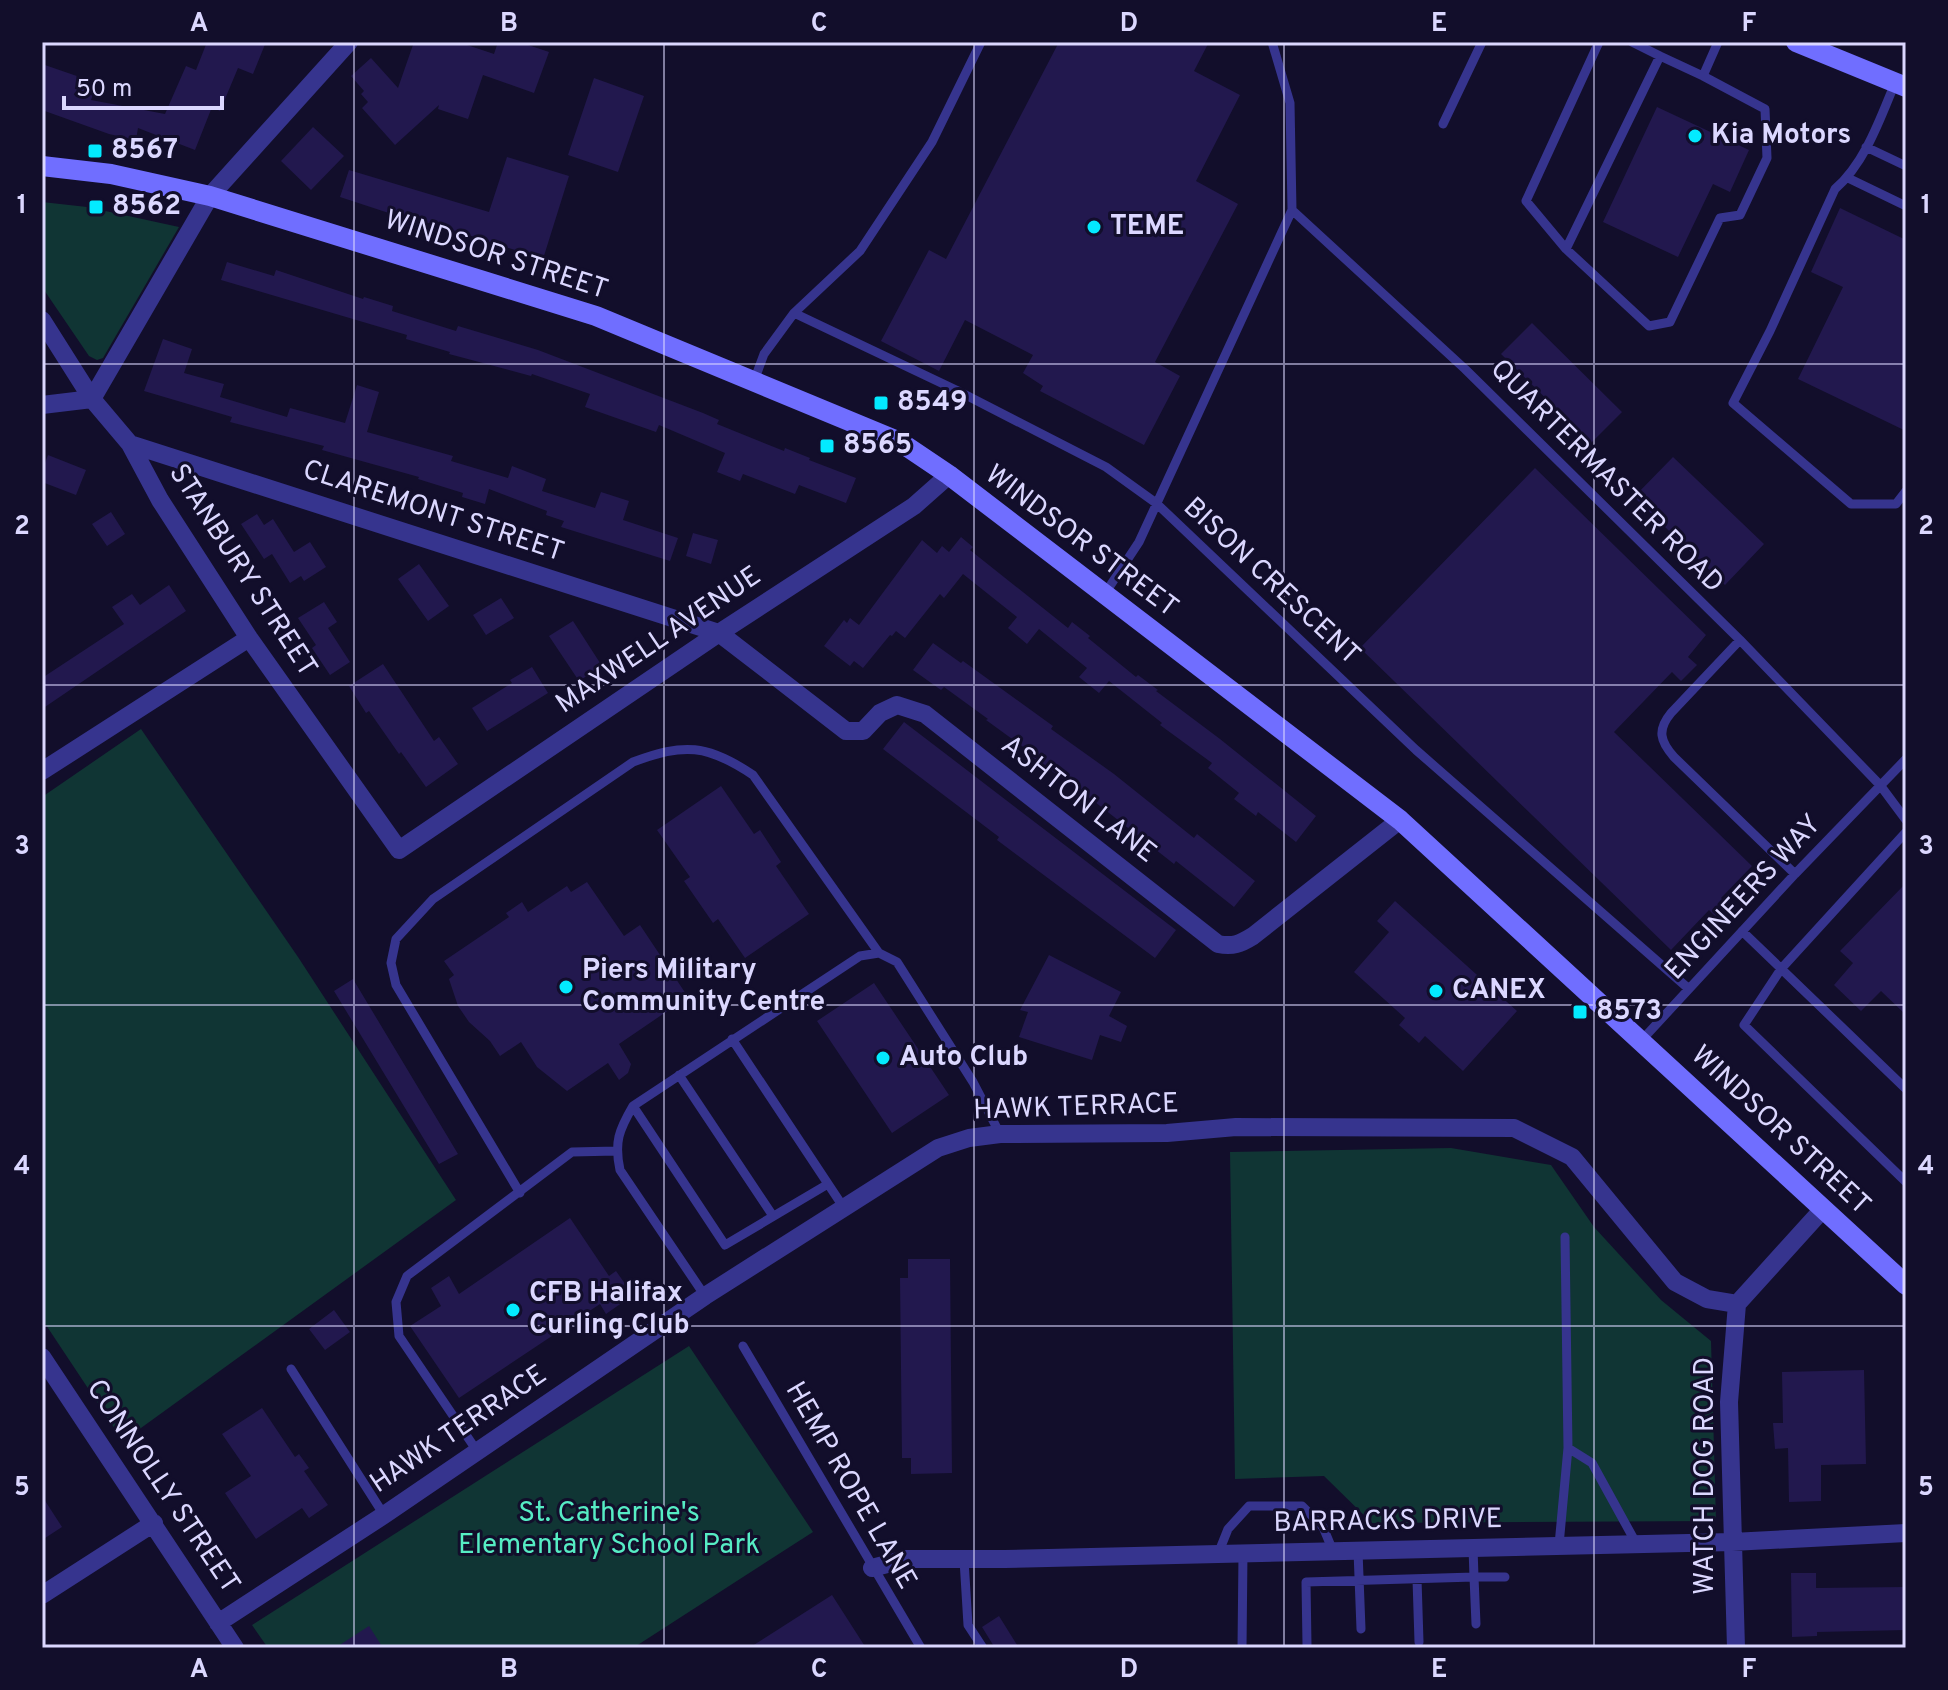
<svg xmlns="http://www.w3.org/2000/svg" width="1948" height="1690" viewBox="0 0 1948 1690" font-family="Overpass,sans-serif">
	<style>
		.green { fill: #103534 }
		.building { fill: #22184e }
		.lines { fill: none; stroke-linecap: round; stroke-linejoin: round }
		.lane { stroke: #36348e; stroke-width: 9 }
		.street { stroke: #36348e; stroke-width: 18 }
		.secondary { stroke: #706eff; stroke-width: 20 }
		.grid { fill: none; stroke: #dbd7ff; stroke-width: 2; stroke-opacity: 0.55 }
		.poi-dot { fill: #03eaff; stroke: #120e2b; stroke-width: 3 }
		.labels { text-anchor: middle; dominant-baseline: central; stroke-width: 6; stroke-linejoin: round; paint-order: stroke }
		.poi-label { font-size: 28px; font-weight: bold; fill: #dbd7ff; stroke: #120e2b; text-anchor: start }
		.street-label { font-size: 28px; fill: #dbd7ff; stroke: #120e2b }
		.park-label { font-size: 28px; fill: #56ecc4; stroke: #120e2b }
		.neatline { fill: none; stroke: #dbd7ff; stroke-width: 3 }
		.grid-label { font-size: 26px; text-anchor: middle; font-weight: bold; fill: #dbd7ff }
	</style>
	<rect width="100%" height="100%" fill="#120e2b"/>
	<path class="green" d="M42,202L87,207L179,227L103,358L97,360L89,356L42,287Z
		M141,729L298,957L456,1200L123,1441L42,1319V797Z
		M1451,1148L1551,1165L1594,1227L1661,1300L1711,1341L1716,1521L1372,1523L1324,1476L1235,1479L1230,1152Z
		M689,1346L813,1532L633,1648H268L252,1625Z"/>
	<path class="building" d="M207,42H266L253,74L238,68L220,111L212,107L195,150L138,128L136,140L109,134L42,110V64L97,83L91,100L165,114L186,66L196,70Z
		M414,42H458L494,54L498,42H519L549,52L534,93L483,75L468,119L438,109L439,105L395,145L362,108L368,102L361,94L364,91L351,76L371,58L398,88Z
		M1059,42H1209L1194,71L1240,95L1196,181L1238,204L1155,362L1180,376L1144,445L1040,391L1043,386L1023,373L1033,355L965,320L939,371L881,341L929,250L946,259Z
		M594,78L644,96L618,172L568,155Z
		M1657,107L1749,150L1730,192L1713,184L1678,257L1603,222Z
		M313,127L344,156L311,190L281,161Z
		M507,157L569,176L543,259L431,223H423L421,230L405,226L407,219L340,197L349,170L489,212Z
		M1840,208L1906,240V431L1798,379L1843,287L1811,272Z
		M227,262L274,276L276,270L363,299L364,297L393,306L392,311L456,331L458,326L538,350L703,413L719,420L717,424L784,451L785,448L810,458L809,460L856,478L846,503L799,485L795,494L743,474L740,481L717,472L725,453L659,425L656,432L585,407L590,394L532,374L531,376L449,354L450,352L406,339L407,335L221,280Z
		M1532,323L1622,412L1591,443L1501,354Z
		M163,339L192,349L184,373L224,384L220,397L287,417L290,408L345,423L357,385L379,392L367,432L453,456L451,461L508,478L512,466L546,479L542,491L595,508L601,492L629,501L623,520L678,538L670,561L561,527L564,521L546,515L547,511L489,489L485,504L462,497L463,493L418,479L419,477L322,450L324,446L230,422L232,417L144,391Z
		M48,455L86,470L76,495L42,482V471Z
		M1673,457L1764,544L1725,585L1634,497Z
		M1535,468L1706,635L1688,657L1697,665L1681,681L1672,672L1614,732L1752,866L1721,898L1728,904L1716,917L1709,910L1671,950L1360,648Z
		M111,512L125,534L107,546L92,524Z
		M257,514L264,525L273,519L294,552L310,542L326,567L304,581L301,576L290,583L272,554L264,559L241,524Z
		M693,533L718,540L711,564L686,556Z
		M961,537L973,547L970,550L1068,628L1072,622L1090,636L1088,638L1136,677L1138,675L1158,690L1156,691L1220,739L1316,816L1296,842L1258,812L1256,816L1234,799L1239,793L1208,768L1212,763L1160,725L1162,723L1109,681L1099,693L1079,677L1087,668L1039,629L1027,644L1008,628L1017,617L963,574L944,598L940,594L905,638L896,631L892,636L890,635L863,668L854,661L850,666L824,646L844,620L847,623L850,618L859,625L922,540L937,553L942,546L949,552Z
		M419,564L449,606L428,621L398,579Z
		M169,585L186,611L42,709V678L124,624L112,607L132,594L140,605Z
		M501,598L514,618L486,635L473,615Z
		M324,602L337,622L328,628L350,662L330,675L312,648L316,645L298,618Z
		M573,621L602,666L579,681L549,636Z
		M933,643L961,663L963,661L1053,726L1051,729L1114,774L1194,838L1197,834L1255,881L1234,907L1176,861L1174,864L1095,802L1031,756L1033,754L986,720L988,719L944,687L941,690L913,670Z
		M383,664L434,741L439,737L458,764L426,787L401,752L399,754L369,711L366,713L349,686Z
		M532,667L548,693L487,731L472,708L512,683L510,680Z
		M904,722L1176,930L1155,958L997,840L999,837L883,749Z
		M721,786L754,834L760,830L781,862L776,866L809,914L745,958L718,919L713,923L684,881L690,877L657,830Z
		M587,882L624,936L640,925L688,997L619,1044L631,1064L628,1073L619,1080L608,1063L567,1091L537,1067L521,1042L500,1056L490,1041L469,1022L458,1006L449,979L454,975L444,961L509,917L506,913L522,902L528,912L567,886L571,892Z
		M1906,883V1015L1881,991L1861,1011L1834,985L1853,963L1840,951Z
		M1395,901L1517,1011L1463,1071L1425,1036L1419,1043L1399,1025L1405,1018L1354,972L1389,932L1377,921Z
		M1049,955L1121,992L1109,1016L1127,1026L1121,1042L1100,1035L1092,1060L1019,1037L1028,1012L1020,1010Z
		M353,979L458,1154L439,1164L334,991Z
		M874,983L949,1095L892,1133L817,1021Z
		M570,1218L609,1276L616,1271L633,1295L606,1314L600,1304L459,1398L410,1326L441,1306L431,1288L449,1276L459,1294Z
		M908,1259H950L952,1473L911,1474V1458H902L900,1278H908Z
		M334,1310L350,1332L325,1350L309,1329Z
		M1864,1370L1866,1464L1821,1465V1501L1789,1502L1788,1448L1775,1449L1773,1423H1783L1782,1372Z
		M262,1408L295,1457L299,1454L309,1468L304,1471L328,1505L309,1518L302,1508L256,1539L225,1493L251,1476L222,1434Z
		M42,1496L62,1527L42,1540Z
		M1791,1573H1816V1588L1906,1587V1630L1817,1632V1636L1792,1637Z
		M832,1595L866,1648H749Z
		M999,1616L1019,1648H995L982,1627Z
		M369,1626L383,1648H335Z"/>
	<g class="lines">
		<path class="lane" d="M1599,42L1526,201L1566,249L1649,326L1670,322L1720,218L1740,215L1767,158L1765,109L1703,76
			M1632,42L1660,56
			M1895,83C1880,119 1865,163 1835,189L1770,331L1733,403L1851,504H1896L1906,491
			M1443,124L1482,42
			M1866,147L1906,166
			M1848,178L1906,206
			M1292,210L1465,369L1740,640L1880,785L1906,820
			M1566,249L1660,56L1703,76L1718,42
			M794,313L956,390L1106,467L1156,503L1416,750L1689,989
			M754,381L764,354L794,313L860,251L932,142L981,42
			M1104,595L1139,542L1292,210L1290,103L1272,42
			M1740,640L1671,713C1657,730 1660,741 1674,757L1795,874
			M1906,832L1781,969L1744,1025L1906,1182
			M1742,931L1906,1089
			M732,1039L844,1208
			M1640,1042L1795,874L1906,759
			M679,1075L773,1216
			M633,1106L725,1245L828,1184
			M520,1193L396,985L391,963L396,939L433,899L633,762C684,743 707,744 753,775L879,953
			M705,1296L620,1170C614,1142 619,1130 633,1106L860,956L879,953L897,962L973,1082L1000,1134
			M743,1346L921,1648
			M291,1369L384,1515
			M1568,1448L1592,1463L1636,1543
			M477,1451L399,1336L396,1302L407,1276L572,1152L616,1151
			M1559,1545L1568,1448L1565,1237
			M1358,1551L1361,1629
			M1218,1554L1228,1529L1249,1506H1302L1323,1527L1333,1551
			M964,1560L968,1625L983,1648
			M1417,1579L1419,1642
			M1476,1624L1474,1577H1505
			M1307,1645L1306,1582L1474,1577L1473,1548
			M1242,1648L1243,1553"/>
		<path class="street" d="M42,320L92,399L130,444L160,500L249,638L399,850L719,633L914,506L949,475
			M92,399L210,196L349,42
			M42,405L92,399
			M130,444L719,633L846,731H863L880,713L897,705L925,714L1218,944C1233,947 1240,944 1253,936L1400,820
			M42,771L249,638
			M42,1357L235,1648
			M872,1568L906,1559H1005L1732,1542L1906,1533
			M42,1595L154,1523
			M218,1623L384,1515L705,1296L938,1148L969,1138L1000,1134L1167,1133L1236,1127L1514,1128L1572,1157L1675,1282L1707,1299L1737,1304L1823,1209
			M1736,1648L1729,1402L1737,1304"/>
		<path class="secondary" d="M1796,42L1906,87
			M42,166L111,174L210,196L596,316L900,442L949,475L1400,820L1906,1285"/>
	</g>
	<path class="grid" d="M354,42V1648M664,42V1648M974,42V1648M1284,42V1648M1594,42V1648M42,364H1906M42,685H1906M42,1005H1906M42,1326H1906"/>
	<g class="poi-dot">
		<circle cx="1695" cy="136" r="8"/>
		<rect x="87" y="143" width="16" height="16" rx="4"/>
		<rect x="88" y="199" width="16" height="16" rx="4"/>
		<circle cx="1094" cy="227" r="8"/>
		<rect x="873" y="395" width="16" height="16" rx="4"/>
		<rect x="819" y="438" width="16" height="16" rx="4"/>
		<circle cx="566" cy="987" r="8"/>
		<circle cx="1436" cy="991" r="8"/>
		<rect x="1572" y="1004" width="16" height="16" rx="4"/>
		<circle cx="883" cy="1058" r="8"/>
		<circle cx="513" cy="1310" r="8"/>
	</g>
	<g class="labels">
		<g class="poi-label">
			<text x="1711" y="136">Kia Motors</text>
			<text x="111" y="151">8567</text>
			<text x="112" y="207">8562</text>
			<text x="1110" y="227">TEME</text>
			<text x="897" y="403">8549</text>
			<text x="843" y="446">8565</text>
			<text x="582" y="971">Piers Military<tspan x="582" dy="32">Community Centre</tspan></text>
			<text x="1452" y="991">CANEX</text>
			<text x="1596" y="1012">8573</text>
			<text x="899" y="1058">Auto Club</text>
			<text x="529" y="1294">CFB Halifax<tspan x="529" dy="32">Curling Club</tspan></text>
		</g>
		<g class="street-label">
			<text transform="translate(496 256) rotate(18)">WINDSOR STREET</text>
			<text transform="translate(1606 477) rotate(45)">QUARTERMASTER ROAD</text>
			<text transform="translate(433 512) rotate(18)">CLAREMONT STREET</text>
			<text transform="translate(1081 542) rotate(37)">WINDSOR STREET</text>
			<text transform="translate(242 571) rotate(57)">STANBURY STREET</text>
			<text transform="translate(1271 582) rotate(43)">BISON CRESCENT</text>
			<text transform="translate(659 641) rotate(-34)">MAXWELL AVENUE</text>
			<text transform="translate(1078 800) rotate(38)">ASHTON LANE</text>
			<text transform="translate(1744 898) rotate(-47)">ENGINEERS WAY</text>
			<text transform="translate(1076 1108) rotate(-2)">HAWK TERRACE</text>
			<text transform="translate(1780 1131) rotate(43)">WINDSOR STREET</text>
			<text transform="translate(459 1430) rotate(-34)">HAWK TERRACE</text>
			<text transform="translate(1706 1476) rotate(-90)">WATCH DOG ROAD</text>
			<text transform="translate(850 1486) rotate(60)">HEMP ROPE LANE</text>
			<text transform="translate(162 1487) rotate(56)">CONNOLLY STREET</text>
			<text transform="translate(1388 1522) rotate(-1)">BARRACKS DRIVE</text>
		</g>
		<g class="park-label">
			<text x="609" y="1514">St. Catherine's<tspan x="609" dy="32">Elementary School Park</tspan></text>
		</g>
	</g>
	<rect width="1948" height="1690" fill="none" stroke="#120e2b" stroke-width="88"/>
	<path d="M64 96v12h158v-12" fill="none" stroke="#dbd7ff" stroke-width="4"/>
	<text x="76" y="96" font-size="24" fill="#dbd7ff" stroke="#120e2b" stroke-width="6" paint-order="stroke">50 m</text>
	<rect x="44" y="44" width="1860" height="1602" class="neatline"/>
	<g class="grid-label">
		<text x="199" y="31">A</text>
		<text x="509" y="31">B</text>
		<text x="819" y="31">C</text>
		<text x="1129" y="31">D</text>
		<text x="1439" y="31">E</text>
		<text x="1749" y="31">F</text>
		<text x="22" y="213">1</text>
		<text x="1926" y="213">1</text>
		<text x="22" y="534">2</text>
		<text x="1926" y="534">2</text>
		<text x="22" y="854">3</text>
		<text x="1926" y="854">3</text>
		<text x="22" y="1174">4</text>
		<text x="1926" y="1174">4</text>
		<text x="22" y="1495">5</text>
		<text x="1926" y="1495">5</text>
		<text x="199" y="1677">A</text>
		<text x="509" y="1677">B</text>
		<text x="819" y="1677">C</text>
		<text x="1129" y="1677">D</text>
		<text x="1439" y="1677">E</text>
		<text x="1749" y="1677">F</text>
	</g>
</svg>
